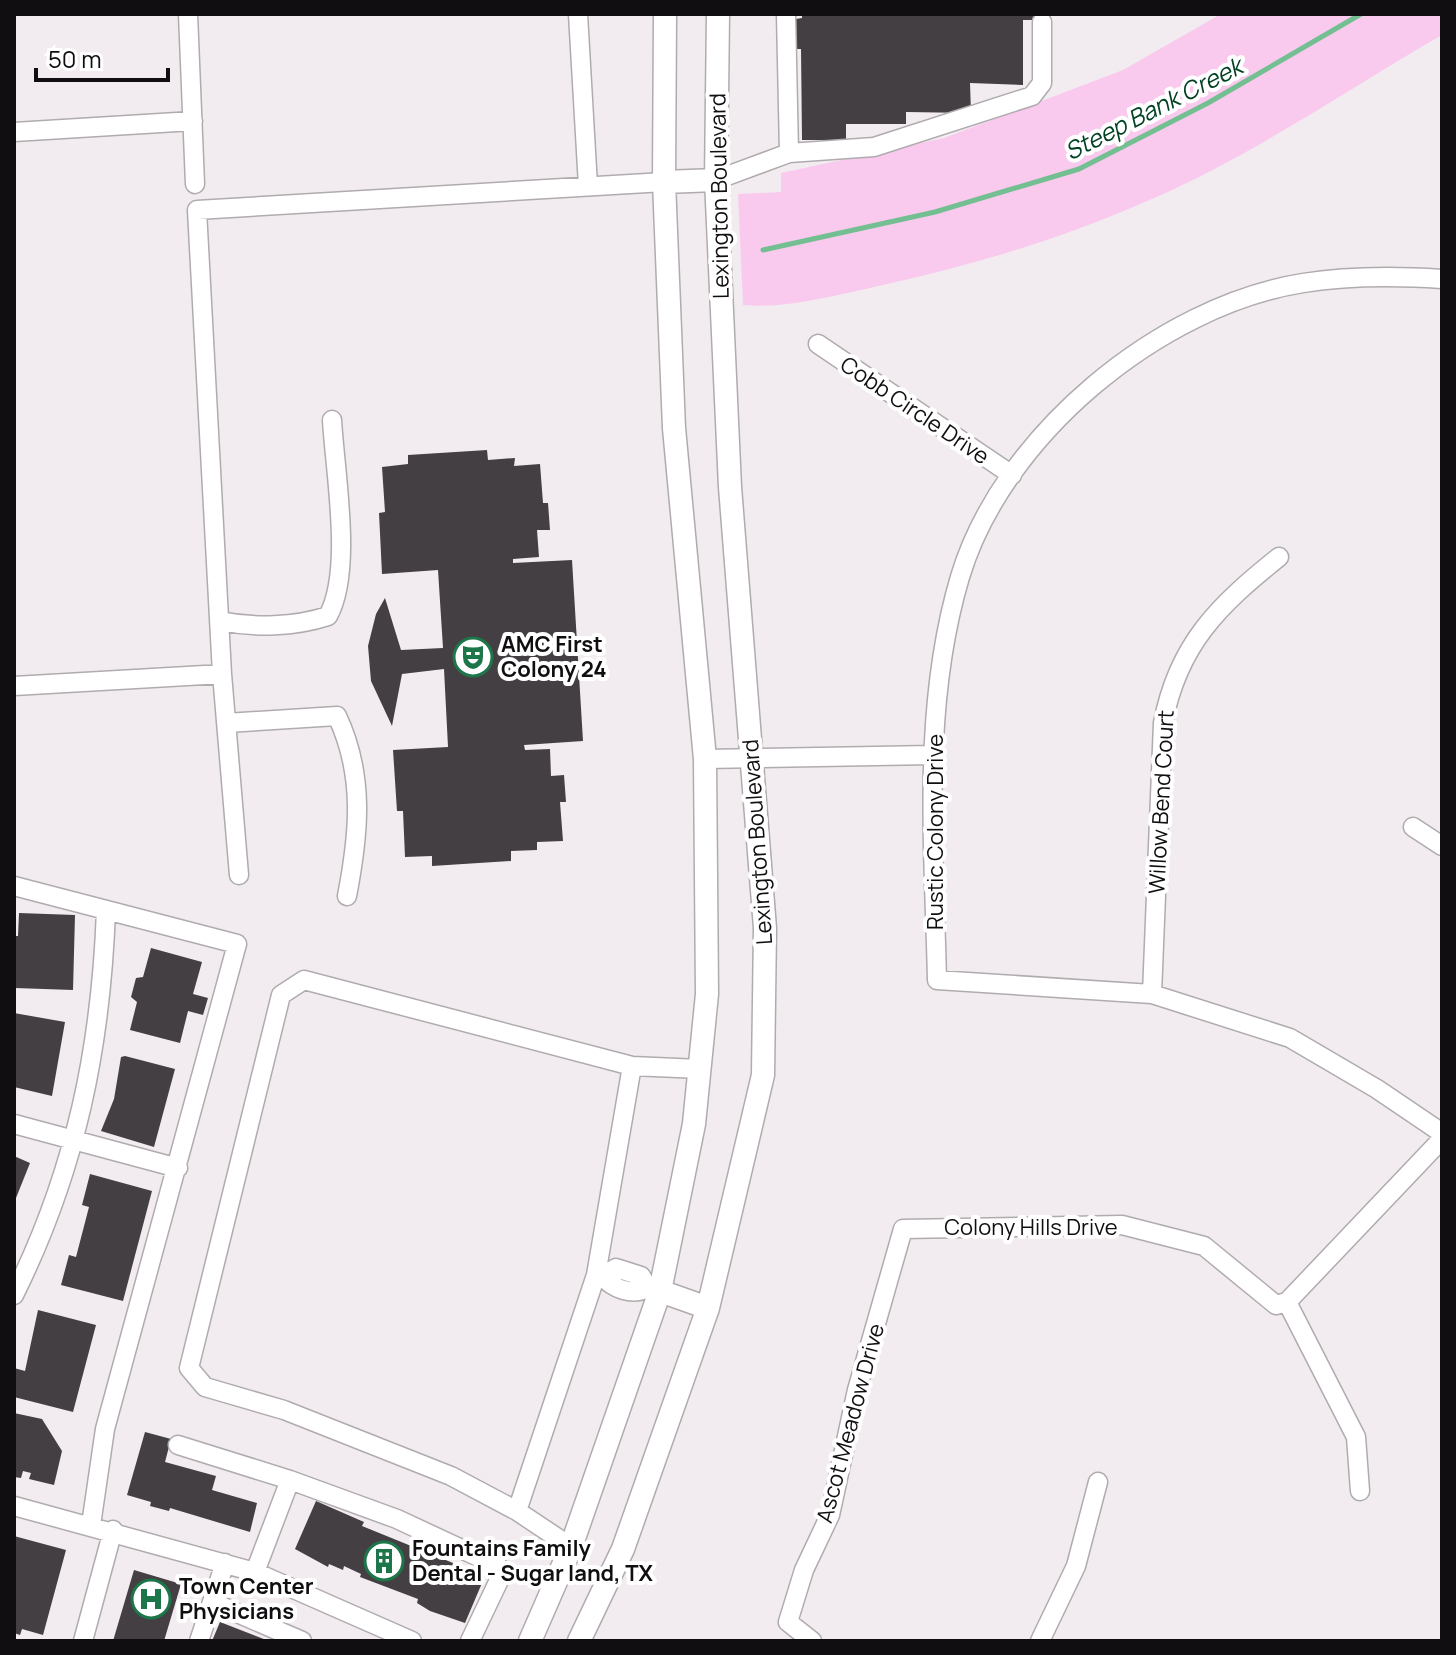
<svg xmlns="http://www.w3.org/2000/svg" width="1456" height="1655" viewBox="0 0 1456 1655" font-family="Manrope,sans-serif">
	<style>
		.green { fill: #f9caed }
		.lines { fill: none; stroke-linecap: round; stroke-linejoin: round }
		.stream { stroke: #73bf92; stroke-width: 5 }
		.building { fill: #443f42 }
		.minor-casing { stroke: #b0abaf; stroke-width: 21 }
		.major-casing { stroke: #b0abaf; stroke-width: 25 }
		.minor { stroke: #fff; stroke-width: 18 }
		.major { stroke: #fff; stroke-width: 22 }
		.labels { text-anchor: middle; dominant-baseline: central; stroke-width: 8; stroke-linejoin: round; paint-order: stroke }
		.street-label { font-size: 22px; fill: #100e10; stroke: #fff }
		.poi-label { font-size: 22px; font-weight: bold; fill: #100e10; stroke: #fff; text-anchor: start }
		.water-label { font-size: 24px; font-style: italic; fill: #024124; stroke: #fff }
	</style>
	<rect width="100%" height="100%" fill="#f2ecf0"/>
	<path class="green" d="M1221,14H1442V35C1347,90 1253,155 1152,199C1066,237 978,264 887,284C841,294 789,309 743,305L738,194L781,192V173L944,138L1123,70Z"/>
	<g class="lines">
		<path class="stream" d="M763,250L935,212L1079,169L1208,103L1361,14"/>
	</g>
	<path class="building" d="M802,14H1044V20H1023V85L970,83L971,113L906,112V124H846V140H802L801,49H795L796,19L802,18Z
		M487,450L488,460L515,458L514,466L540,464L543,503H548L550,530H537L539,557L513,559V563L572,560L583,741L524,745L525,750L550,749L551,776L564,775L566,802H560L563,841L537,842V850L511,851V861L432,866V856L405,857L403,811H397L393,750L448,747L444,669L402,674L392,726L371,681L368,646L376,614L385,598L401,650L443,648L438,570L382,574L379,513L385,512L382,467L408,464V455Z
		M19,913L75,915L73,990L15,988L14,936H18Z
		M151,948L202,962L193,994L208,998L203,1015L188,1011L180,1043L130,1030L137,1002L131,997L136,978L143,977Z
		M14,1013L65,1022L52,1096L14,1087Z
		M125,1056L175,1069L154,1147L101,1131L114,1099L121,1057Z
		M14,1156L30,1163L14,1203Z
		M90,1174L152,1191L123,1301L61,1285L69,1255L76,1257L89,1207L82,1205Z
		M38,1310L96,1325L73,1412L14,1397V1368L25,1371Z
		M14,1413L42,1419L62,1451L54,1485L29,1479L31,1473L23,1471L21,1478L14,1477Z
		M145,1432L171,1439L165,1462L216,1476L212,1490L257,1503L250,1532L170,1508L169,1511L150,1506L151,1502L127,1495Z
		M316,1501L364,1522L362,1526L485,1576L465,1623L430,1611L417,1603L418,1599L360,1577L361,1574L344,1566L343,1570L329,1564L328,1567L295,1549Z
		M14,1536L66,1550L43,1635L22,1629L20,1635L14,1633Z
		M134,1570L181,1584L164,1641H113Z
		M220,1622L269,1641H212Z"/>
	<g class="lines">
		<g class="minor-casing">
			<path id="minor" d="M188,14L195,184
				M578,14L588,186
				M786,14L789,153
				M14,132L193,121
				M716,180L789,153L874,147L1032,96L1042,83V22
				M1442,279C1397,276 1347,276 1303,283C1159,306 1002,436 960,577C921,708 934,846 937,980L1152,994L1290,1038L1377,1089L1442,1133
				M818,344L1012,475
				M220,621C254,628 295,627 328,616C353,571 335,473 332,420
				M222,674L239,875
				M14,686L222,674L197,210L664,182
				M226,723L337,716C365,775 359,834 347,896
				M705,759L932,755
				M1413,827L1442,846
				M14,886L237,944L105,1429L91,1525
				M1152,994L1163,723C1178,644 1219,605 1279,557
				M14,1124L178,1168
				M596,1275L632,1066
				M648,1288L641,1276L616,1268L602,1276C613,1289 632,1296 648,1288L660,1291
				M14,1295C76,1170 101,1048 106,910
				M1287,1302L1442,1139
				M1287,1302L1356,1437L1360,1491
				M178,1445L290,1480L255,1572
				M290,1480L397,1519L498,1566L502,1574L470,1641
				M14,1506L255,1572L412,1641
				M517,1511L596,1275L602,1276
				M571,1547L517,1511L451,1476L284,1410L205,1387L189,1368L281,995L304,980L632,1066L700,1069
				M212,1602L302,1641
				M83,1641L113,1530
				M199,1641L225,1563
				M812,1641L788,1622L804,1570L830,1515L857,1390L903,1229L1122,1225L1204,1246L1276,1305L1287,1302
				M1040,1641L1076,1566L1098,1482"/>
		</g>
		<g class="major-casing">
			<path id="major" d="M664,182L716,180
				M660,1291L708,1308
				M530,1641L571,1547L660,1291L694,1124L707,994L705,759L674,428L664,182L665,14
				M579,1641L623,1549L708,1308L763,1075L765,928L730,487L716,180L718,14"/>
		</g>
		<use href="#minor" class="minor"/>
		<use href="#major" class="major"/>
	</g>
	<defs>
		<g id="theatre-ring" transform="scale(2)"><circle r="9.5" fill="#fff" stroke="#1d764a" stroke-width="1.5"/><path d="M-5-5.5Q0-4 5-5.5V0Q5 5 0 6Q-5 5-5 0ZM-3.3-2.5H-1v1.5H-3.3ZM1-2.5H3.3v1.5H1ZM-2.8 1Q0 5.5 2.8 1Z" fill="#1d764a"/></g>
		<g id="building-ring" transform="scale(2)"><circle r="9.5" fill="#fff" stroke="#1d764a" stroke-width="1.5"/><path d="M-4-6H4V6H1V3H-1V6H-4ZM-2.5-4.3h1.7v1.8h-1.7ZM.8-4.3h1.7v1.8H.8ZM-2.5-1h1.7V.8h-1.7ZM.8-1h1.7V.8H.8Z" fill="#1d764a"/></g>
		<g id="hospital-ring" transform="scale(2)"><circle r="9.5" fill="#fff" stroke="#1d764a" stroke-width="1.5"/><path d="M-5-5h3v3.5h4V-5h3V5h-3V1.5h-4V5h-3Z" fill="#1d764a"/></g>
	</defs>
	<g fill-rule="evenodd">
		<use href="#theatre-ring" x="473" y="657"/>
		<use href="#building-ring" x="384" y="1561"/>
		<use href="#hospital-ring" x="151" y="1599"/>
	</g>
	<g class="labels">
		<g class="street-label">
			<text transform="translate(719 196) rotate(-91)">Lexington Boulevard</text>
			<text transform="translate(915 410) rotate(34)">Cobb Circle Drive</text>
			<text transform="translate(1161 802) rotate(-87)">Willow Bend Court</text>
			<text transform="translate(935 832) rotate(-90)">Rustic Colony Drive</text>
			<text transform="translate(757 842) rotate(-94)">Lexington Boulevard</text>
			<text x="1031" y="1227">Colony Hills Drive</text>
			<text transform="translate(850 1423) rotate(-75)">Ascot Meadow Drive</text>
		</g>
		<g class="poi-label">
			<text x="501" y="644">AMC First<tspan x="501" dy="25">Colony 24</tspan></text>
			<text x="412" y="1548">Fountains Family<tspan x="412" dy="25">Dental - Sugar land, TX</tspan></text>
			<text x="179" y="1586">Town Center<tspan x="179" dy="25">Physicians</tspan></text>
		</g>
		<g class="water-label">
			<text transform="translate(1153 108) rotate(-27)">Steep Bank Creek</text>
		</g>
	</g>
	<rect width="1456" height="1655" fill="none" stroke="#100e10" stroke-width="32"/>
	<path d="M36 68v12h132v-12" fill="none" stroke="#100e10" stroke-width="4"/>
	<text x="48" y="68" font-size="24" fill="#100e10" stroke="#ffffff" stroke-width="6" paint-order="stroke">50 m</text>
</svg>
